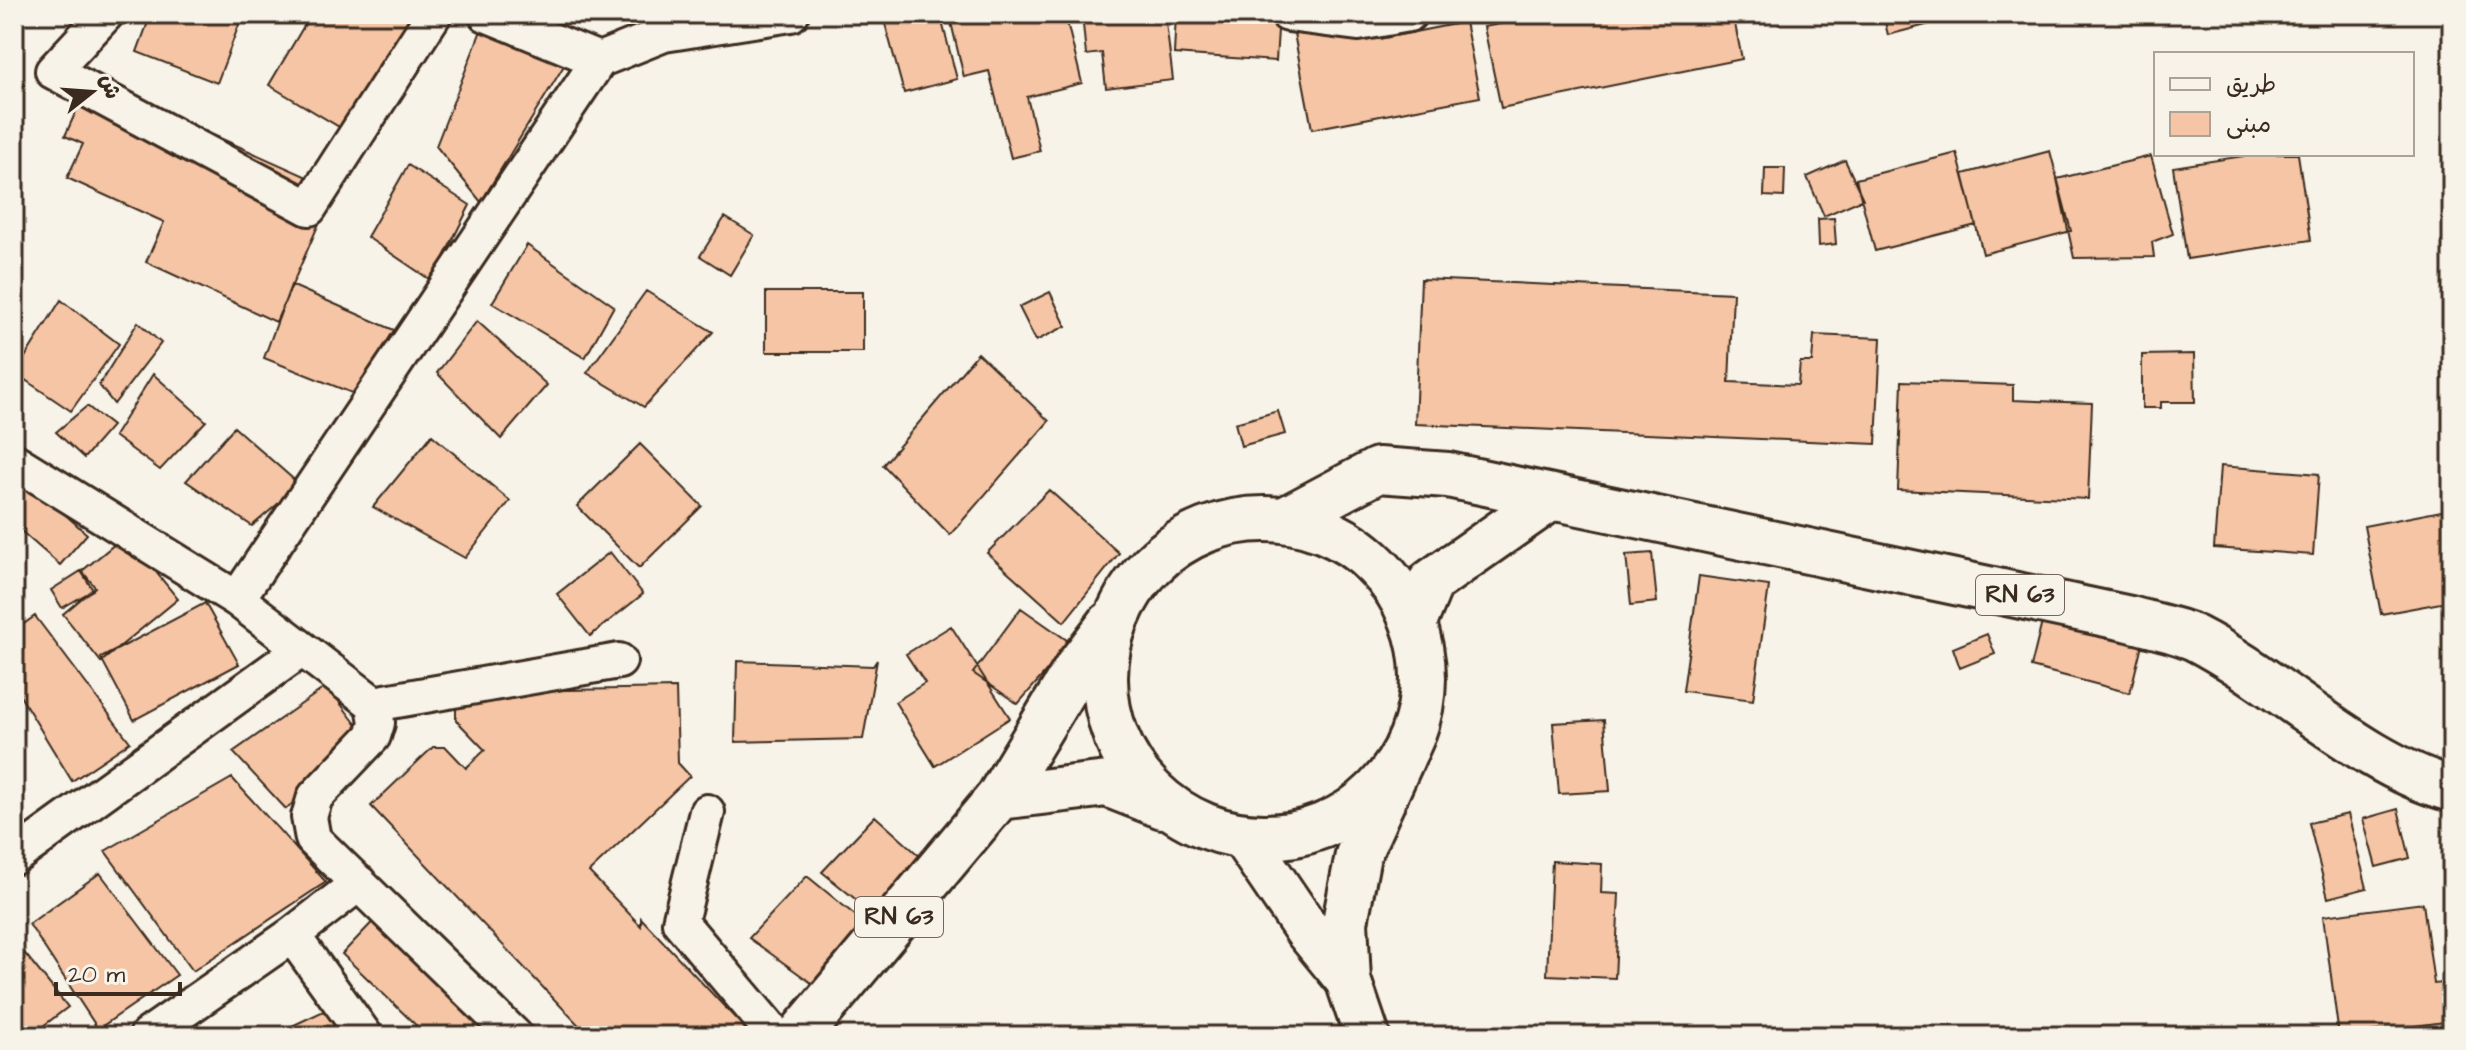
<svg xmlns="http://www.w3.org/2000/svg" width="2466" height="1050" viewBox="0 0 2466 1050" font-family="'Architects Daughter','Playpen Sans Arabic',sans-serif">
	<style>
		.building { fill: #f5c5a5; stroke: #3b2a1e; stroke-width: 2 }
		.lines { fill: none; stroke-linecap: round; stroke-linejoin: round }
		.street-casing { stroke: #3b2a1e; stroke-width: 40 }
		.primary-casing { stroke: #3b2a1e; stroke-width: 50 }
		.highway-casing { stroke: #3b2a1e; stroke-width: 50 }
		.street { stroke: #f7f3e8; stroke-width: 34 }
		.primary { stroke: #f7f3e8; stroke-width: 44 }
		.highway { stroke: #f7f3e8; stroke-width: 44 }
		.labels { text-anchor: middle; dominant-baseline: central; stroke-width: 6; stroke-linejoin: round; paint-order: stroke }
		.shield { fill: #f7f3e8; stroke: #73665b; stroke-width: 2 }
		.shield-label { font-size: 24px; font-weight: bold; fill: #3b2a1e }
	</style>
	<rect width="100%" height="100%" fill="#f7f3e8"/>
	<filter id="ink" filterUnits="userSpaceOnUse"><feTurbulence type="fractalNoise" baseFrequency=".0125" numOctaves="2"/><feDisplacementMap in="SourceGraphic" scale="16" xChannelSelector="R" yChannelSelector="G"/><feConvolveMatrix kernelMatrix="1 2 1 2 8 2 1 2 1" color-interpolation-filters="sRGB"/></filter>
	<g filter="url(#ink)">
		<path class="building" d="M151,14H243L217,83L137,52Z
			M311,14H325L331,18L333,14H421L351,134L269,85Z
			M907,14H940L957,79L904,93L884,20Z
			M949,14H1065L1082,83L1027,97L1040,151L1011,158L989,71L964,77Z
			M1082,14H1165L1173,80L1106,88L1102,53L1086,55Z
			M1176,14H1279L1276,61L1174,54Z
			M1374,14L1379,39L1465,22L1480,97L1312,129L1293,28Z
			M1524,14H1733L1742,59L1501,108L1484,27L1525,19Z
			M1883,14H1968L1888,35Z
			M482,28L565,64L481,202L436,146Z
			M90,80L334,189L276,322L146,262L164,222L67,178L83,144L65,136Z
			M2050,151L2071,231L1983,254L1963,174Z
			M1957,153L1976,225L1875,251L1856,179Z
			M2256,154H2298L2311,240L2187,259L2173,167Z
			M2151,156L2173,234L2152,242L2154,257L2074,258L2057,179Z
			M1845,160L1863,199L1824,216L1807,177Z
			M408,165L470,205L432,281L367,237Z
			M1765,168H1785L1784,197L1764,196Z
			M725,217L754,235L730,275L700,256Z
			M1834,218L1836,244L1819,246L1818,219Z
			M527,245L614,306L585,358L492,303Z
			M1421,279L1733,293L1729,382L1798,385L1800,362H1812L1814,335L1881,338L1876,444L1415,424Z
			M291,285L394,330L357,395L264,358Z
			M646,291L713,332L644,407L587,373Z
			M766,292H863V352H766Z
			M1050,292L1066,326L1036,341L1019,307Z
			M61,300L119,344L71,411L15,373Z
			M477,321L547,385L501,439L437,373Z
			M138,322L161,343L114,404L99,385Z
			M978,353L1049,421L950,535L883,465Z
			M2194,354L2195,402H2161V408H2142V355Z
			M153,374L206,421L160,470L114,436Z
			M1902,381L2013,385V400L2092,403L2088,499L1898,490Z
			M87,406L112,426L84,458L56,432Z
			M1278,411L1285,434L1241,446L1235,423Z
			M234,427L300,485L252,526L186,481Z
			M432,435L510,501L465,558L373,507Z
			M640,444L702,506L639,568L577,506Z
			M2220,466L2319,474L2313,555L2214,548Z
			M14,469L87,534L60,565L14,525Z
			M1049,490L1119,553L1064,622L987,553Z
			M2452,509V601L2381,614L2364,526Z
			M126,535L178,599L101,662L63,614L95,587L82,571Z
			M610,552L643,594L590,636L557,594Z
			M1652,553L1657,602L1631,605L1626,555Z
			M81,571L93,590L62,608L51,590Z
			M1699,576L1769,586L1753,700L1683,691Z
			M205,603L239,664L134,720L101,658Z
			M1021,608L1071,643L1018,704L973,673Z
			M2045,610L2144,636L2130,693L2031,667Z
			M35,616L130,742L72,781L14,686V631Z
			M951,626L1010,718L935,766L895,702L925,683L906,654Z
			M1987,634L1995,654L1960,668L1953,648Z
			M877,660L863,739L735,742L737,661L873,666Z
			M327,686L366,737L286,809L233,752Z
			M676,688L678,763L690,776L589,872L641,926V918L752,1036H589L371,806L433,747H446L466,768L485,750L456,720V692Z
			M1604,720L1610,791L1559,794L1553,723Z
			M232,778L326,882L193,971L105,851Z
			M2398,809L2410,858L2376,867L2363,819Z
			M2348,814L2367,888L2328,898L2309,823Z
			M875,816L923,859L875,915L822,872Z
			M1552,861L1602,864L1601,893L1619,894L1615,978L1547,975Z
			M100,873L177,975L98,1029L29,924Z
			M807,876L872,929L813,984L749,938Z
			M2423,903L2434,984L2452,982V1021L2339,1036L2323,916Z
			M381,913L508,1036H427L342,954Z
			M18,945L68,1007L30,1036H14V947Z
			M332,1007L346,1036H276L275,1034Z"/>
		<g class="lines">
			<g class="street-casing">
				<path id="street" d="M106,14L53,71L309,208L434,14
					M486,14L599,60
					M1288,14L1358,23L1409,14
					M14,461L237,599L374,704L377,723L373,736L315,797L309,817L313,839L515,1036
					M237,599L599,60L664,34L791,14
					M374,704L619,661
					M707,812L680,922L776,1036
					M14,857L302,649
					M292,935L365,1036
					M147,1036L292,935L359,883"/>
			</g>
			<g class="primary-casing">
				<path id="primary" d="M1286,519L1378,470L1448,475L2130,619C2151,625 2175,629 2195,638C2279,681 2363,766 2452,789
					M1105 678a159 159 0 1 1 318 0a159 159 0 1 1-318 0Z
					M1414,623L1431,582L1551,498
					M999,797L1107,784L1163,806
					M799,1036L999,797L1078,666L1110,624"/>
			</g>
			<g class="highway-casing">
				<path id="highway" d="M1243,836L1307,930L1348,980
					M1367,1036L1348,980L1345,922L1358,855L1403,756"/>
			</g>
			<use href="#street" class="street"/>
			<use href="#primary" class="primary"/>
			<use href="#highway" class="highway"/>
		</g>
	</g>
	<g class="labels">
		<g class="shield">
			<rect x="1976" y="575" width="88" height="40" rx="6"/>
			<rect x="855" y="897" width="88" height="40" rx="6"/>
		</g>
		<g class="shield-label">
			<text x="2020" y="595">RN 63</text>
			<text x="899" y="917">RN 63</text>
		</g>
	</g>
	<rect width="2466" height="1050" fill="none" stroke="#f7f3e8" stroke-width="48"/>
	<rect x="24" y="24" width="2418" height="1002" fill="none" stroke="#3b2a1e" stroke-width="3" filter="url(#ink)"/>
	<rect x="2154" y="52" width="260" height="104" fill="#f7f3e8" stroke="#aca397" stroke-width="2"/>
	<rect x="2170" y="78" width="40" height="12" fill="#f7f3e8" stroke="#aca397" stroke-width="2"/>
	<text x="2226" y="92" font-size="24" fill="#3b2a1e">طريق</text>
	<rect x="2170" y="112" width="40" height="24" fill="#f5c5a5" stroke="#aca397" stroke-width="2"/>
	<text x="2226" y="132" font-size="24" fill="#3b2a1e">مبنى</text>
	<g transform="translate(92 92) rotate(73)" stroke="#f7f3e8" stroke-width="6" paint-order="stroke">
	<path d="M0-6L14 30L0 20L-14 30Z" fill="#3b2a1e"/>
	<text y="-12" font-size="22" font-weight="bold" text-anchor="middle" fill="#3b2a1e">ش</text>
	</g>
	<path d="M56 982v12h124v-12" fill="none" stroke="#3b2a1e" stroke-width="4"/>
	<text x="68" y="982" font-size="24" fill="#3b2a1e" stroke="#f7f3e8" stroke-width="6" paint-order="stroke">20 m</text>
</svg>
